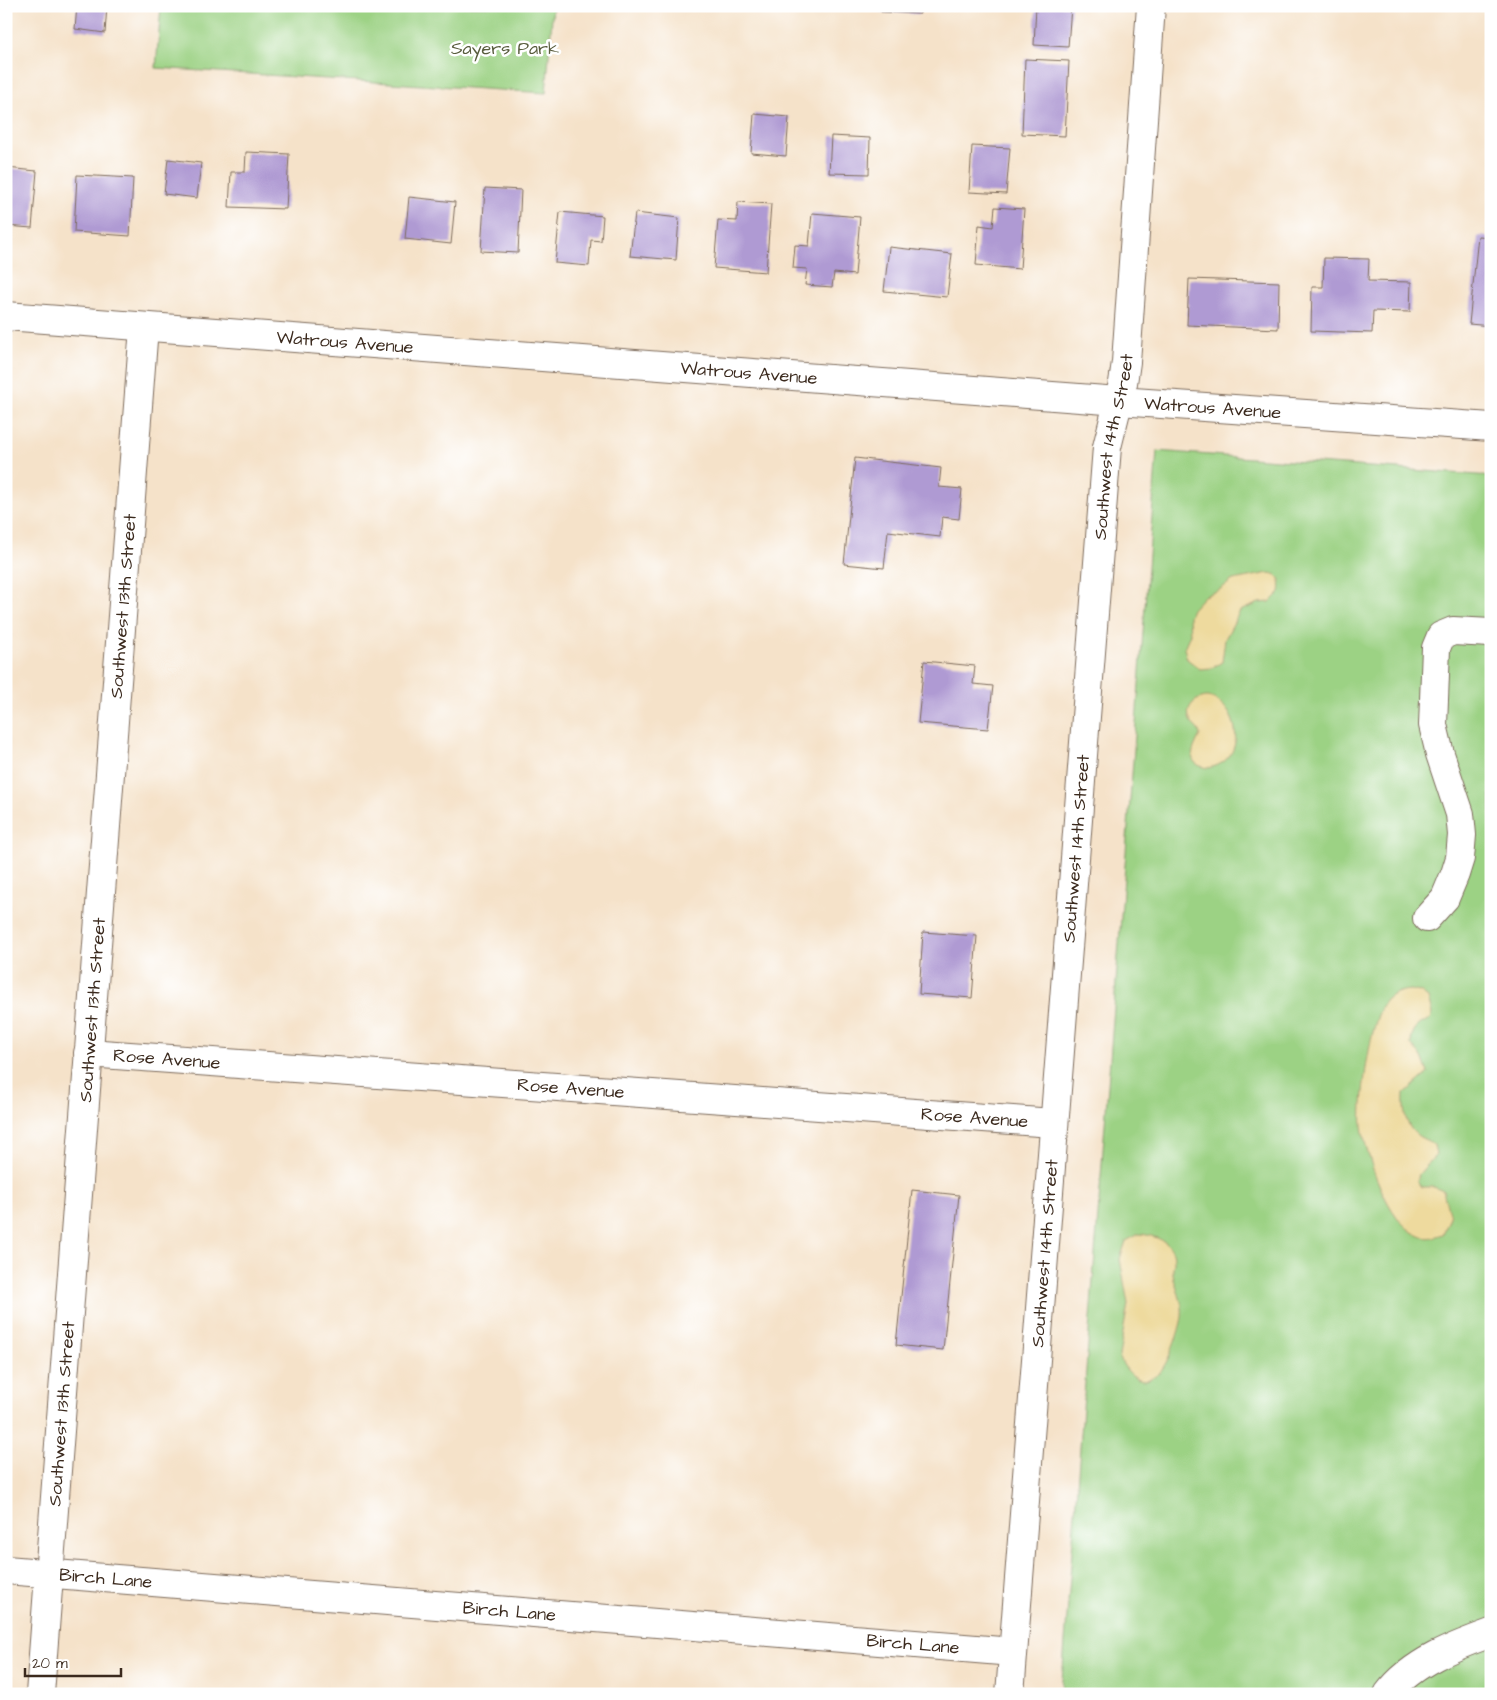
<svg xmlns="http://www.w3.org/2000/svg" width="1497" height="1700" viewBox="0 0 1497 1700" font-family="'Architects Daughter',sans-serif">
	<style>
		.green { fill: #9cd284; stroke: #6c7e51 }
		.sand { fill: #eeda9e; stroke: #94825e }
		.building { fill: #af9ad3 }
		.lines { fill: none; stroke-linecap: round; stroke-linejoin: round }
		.minor-casing { stroke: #7c6a5a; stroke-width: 30 }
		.minor { stroke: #fff; stroke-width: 28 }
		.labels { text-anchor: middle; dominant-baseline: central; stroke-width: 5; stroke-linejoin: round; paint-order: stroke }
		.park-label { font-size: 18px; fill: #585c3d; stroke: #fff }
		.street-label { font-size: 18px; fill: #3b2a1e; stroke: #fff }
	</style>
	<rect width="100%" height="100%" fill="#fff"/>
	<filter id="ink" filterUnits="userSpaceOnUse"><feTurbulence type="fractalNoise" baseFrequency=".02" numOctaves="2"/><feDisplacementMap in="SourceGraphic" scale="10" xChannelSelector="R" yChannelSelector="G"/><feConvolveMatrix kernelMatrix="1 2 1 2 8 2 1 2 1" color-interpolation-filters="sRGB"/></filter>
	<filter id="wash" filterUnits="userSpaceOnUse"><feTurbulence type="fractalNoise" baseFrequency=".0096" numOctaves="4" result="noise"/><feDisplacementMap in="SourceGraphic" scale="20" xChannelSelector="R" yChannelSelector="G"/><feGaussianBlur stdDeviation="1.12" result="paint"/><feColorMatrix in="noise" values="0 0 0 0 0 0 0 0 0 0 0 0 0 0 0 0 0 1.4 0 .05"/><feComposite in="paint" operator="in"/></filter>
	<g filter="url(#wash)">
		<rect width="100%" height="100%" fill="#f5e2c9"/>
		<path class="green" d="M161,6H553L546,93L156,68Z
			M1157,451L1491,476V1694H1061Z"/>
		<path class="sand" d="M1269,573C1280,574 1282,582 1280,592L1270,602L1259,603L1240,611L1225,639L1222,662L1212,668L1200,669L1187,659L1184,648L1190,634L1189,616L1192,609L1204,596L1219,590L1233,580Z
			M1208,697C1239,704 1250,761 1208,768C1184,764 1193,749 1200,735C1199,728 1194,727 1191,722C1183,709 1195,697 1208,697Z
			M1410,990L1420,992L1428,998L1432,1014L1430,1019C1417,1025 1411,1030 1411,1045L1422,1057L1428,1073L1404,1094C1403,1110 1405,1128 1420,1137C1425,1140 1430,1141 1434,1145L1436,1155L1419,1174L1417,1181L1421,1187H1434L1443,1191L1450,1217L1443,1234C1434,1237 1427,1240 1418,1235C1388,1223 1366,1156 1362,1126C1359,1104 1371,1015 1386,1000C1393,993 1401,991 1410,990Z
			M1139,1234C1153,1235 1173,1241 1174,1258C1175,1263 1172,1268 1173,1273C1175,1289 1184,1300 1182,1317C1180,1331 1168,1364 1159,1373C1142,1390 1125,1372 1119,1356L1128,1304L1120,1259L1126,1241Z"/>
		<g id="blocks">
			<path class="building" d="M77,6H107L105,33L75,29Z
				M881,6H920V14L881,12Z
				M1036,6H1071L1068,47L1034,45Z
				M1025,59L1069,61L1065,136L1022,134Z
				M754,114L789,117L786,156L751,153Z
				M831,136L870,138L869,174L829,173Z
				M972,146L1010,148L1006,194L969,192Z
				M246,152L289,154L286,209L229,207L231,172H245Z
				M168,159L201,163L197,198L164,194Z
				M6,168L37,171L32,228L6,226Z
				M77,175L133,178L130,236L74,232Z
				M485,188L521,190L518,253L481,251Z
				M409,197L455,202L451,244L405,239Z
				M738,202L771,204L766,272L714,268L718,220L737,221Z
				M995,207L1024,209L1020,269L976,265L979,225L993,227Z
				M560,212L603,216L601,241L591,240L589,266L555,263Z
				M635,213L679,218L676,260L630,256Z
				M812,213L860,217L855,275L834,273L832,287L805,285L807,269L793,268L795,245L809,246Z
				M1478,236L1491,237V326L1469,324Z
				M889,247L952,254L947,297L884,291Z
				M1324,258L1369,259L1368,281L1411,282L1410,312L1373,311L1372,333L1311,331L1312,287H1323Z
				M1189,279L1279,282L1278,329L1187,325Z
				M855,458L941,468L939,487L962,489L959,519L942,517L940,537L888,531L884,568L844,564Z
				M924,661L975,666L973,684L993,686L988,729L918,723Z
				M923,932L977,936L972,998L919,994Z
				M912,1190L959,1195L943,1350L896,1345Z"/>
		</g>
	</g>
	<g filter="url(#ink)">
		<use href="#blocks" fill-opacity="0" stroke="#7c6a5a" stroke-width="1"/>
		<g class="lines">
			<g class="minor-casing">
				<g id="minor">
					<path id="s1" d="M6,316L1119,401L1491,427"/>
					<path d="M1427,918L1445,898L1455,874L1460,858L1462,835L1460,814L1440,754L1433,725L1436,648L1441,636L1453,631L1491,633"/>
					<path id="s2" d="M88,1053L1053,1123"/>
					<path id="s3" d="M6,1570L1013,1652"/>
					<path id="s4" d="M40,1694L144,327"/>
					<path id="s5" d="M1010,1694L1107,447L1123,383L1126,362L1151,6"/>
					<path d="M1388,1694C1412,1662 1455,1646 1491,1633"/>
				</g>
			</g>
			<use href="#minor" class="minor"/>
		</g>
	</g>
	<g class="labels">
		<g class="park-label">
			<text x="505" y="48">Sayers Park</text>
		</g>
		<g class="street-label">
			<text stroke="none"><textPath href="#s1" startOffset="340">Watrous Avenue</textPath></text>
			<text stroke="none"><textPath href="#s1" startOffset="745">Watrous Avenue</textPath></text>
			<text stroke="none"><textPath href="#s1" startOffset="1210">Watrous Avenue</textPath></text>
			<text stroke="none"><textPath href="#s5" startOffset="1252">Southwest 14th Street</textPath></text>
			<text stroke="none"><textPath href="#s4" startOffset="1091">Southwest 13th Street</textPath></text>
			<text stroke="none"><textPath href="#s5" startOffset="848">Southwest 14th Street</textPath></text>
			<text stroke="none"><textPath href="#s4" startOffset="686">Southwest 13th Street</textPath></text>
			<text stroke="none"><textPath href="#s2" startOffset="79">Rose Avenue</textPath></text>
			<text stroke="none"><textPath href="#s2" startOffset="484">Rose Avenue</textPath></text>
			<text stroke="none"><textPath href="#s2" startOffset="889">Rose Avenue</textPath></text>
			<text stroke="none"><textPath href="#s5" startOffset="442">Southwest 14th Street</textPath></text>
			<text stroke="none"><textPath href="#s4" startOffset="281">Southwest 13th Street</textPath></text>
			<text stroke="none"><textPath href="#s3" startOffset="100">Birch Lane</textPath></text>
			<text stroke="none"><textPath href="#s3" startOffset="505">Birch Lane</textPath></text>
			<text stroke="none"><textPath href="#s3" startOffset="910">Birch Lane</textPath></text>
		</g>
	</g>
	<rect width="1497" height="1700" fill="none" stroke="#fff" stroke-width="25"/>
	<path d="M25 1668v8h96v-8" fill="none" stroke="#3b2a1e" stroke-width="2.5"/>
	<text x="32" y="1668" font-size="15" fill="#3b2a1e" stroke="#ffffff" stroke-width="4" paint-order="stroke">20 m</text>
</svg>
